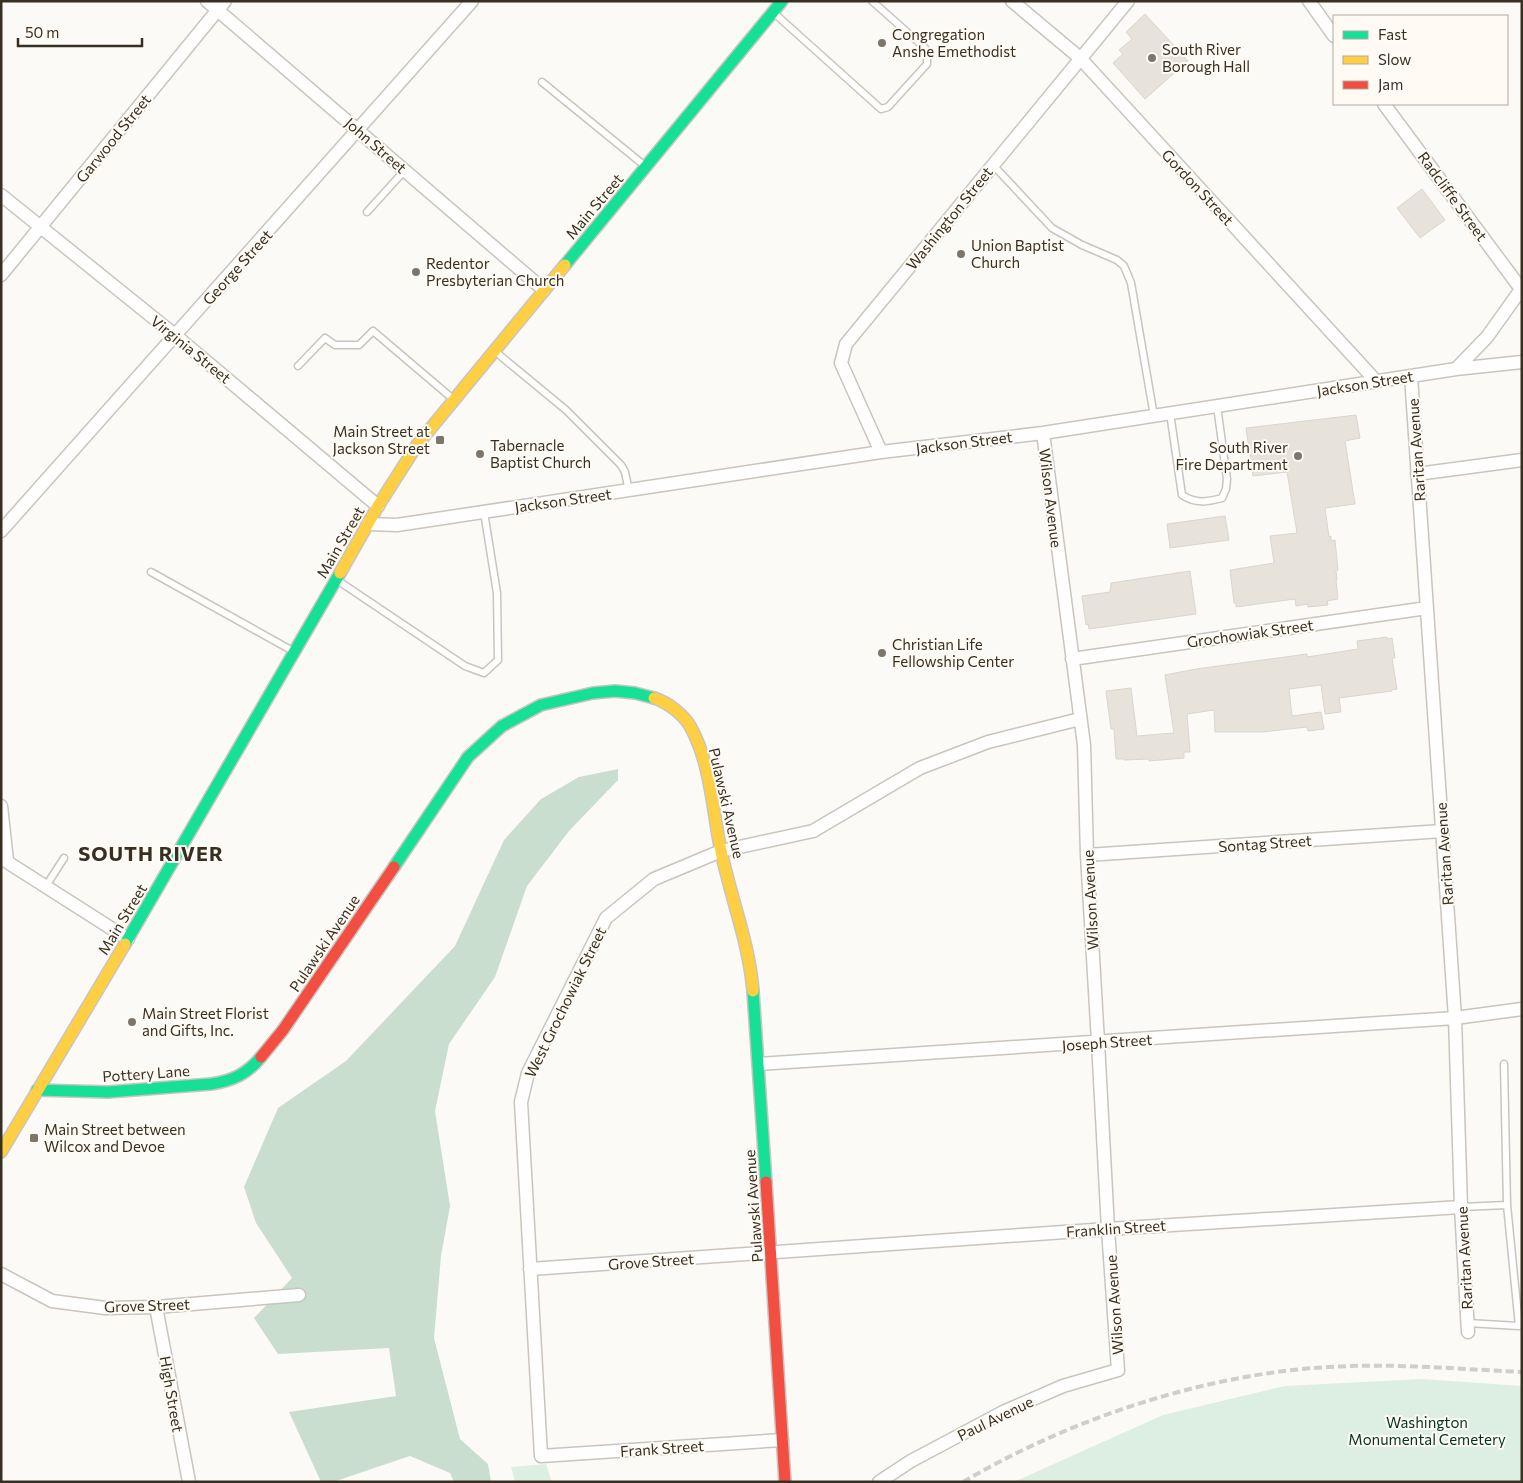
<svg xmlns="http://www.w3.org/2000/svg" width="1523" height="1483" viewBox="0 0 1523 1483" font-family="Commissioner,sans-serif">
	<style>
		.green { fill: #dcefe2 }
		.forest { fill: #caded0 }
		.building { fill: #e7e2da; stroke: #dad6ce }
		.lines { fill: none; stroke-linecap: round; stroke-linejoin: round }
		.lane-casing { stroke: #c9c5be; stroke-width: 9 }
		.street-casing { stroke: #c9c5be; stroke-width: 15 }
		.fast-casing { stroke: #c9c5be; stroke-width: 14 }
		.slow-casing { stroke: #c9c5be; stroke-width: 14 }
		.jam-casing { stroke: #c9c5be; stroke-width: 14 }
		.lane { stroke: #fffefe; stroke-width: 6 }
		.street { stroke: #fffefe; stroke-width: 12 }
		.fast { stroke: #16e098; stroke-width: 11 }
		.slow { stroke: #ffcf43; stroke-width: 11 }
		.jam { stroke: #f24e42; stroke-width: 11 }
		.rail { stroke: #cfcecc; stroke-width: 4; stroke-dasharray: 8 4; stroke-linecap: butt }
		.poi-dot { fill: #7c766d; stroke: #fffaf4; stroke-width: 2 }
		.labels { text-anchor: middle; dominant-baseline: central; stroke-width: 4; stroke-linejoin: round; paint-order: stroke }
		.poi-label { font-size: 15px; fill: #372f22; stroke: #fffaf4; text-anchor: start }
		.street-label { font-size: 15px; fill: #372f22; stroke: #fffaf4 }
		.park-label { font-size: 15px; fill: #013520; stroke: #fffaf4 }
		.district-label { font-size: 20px; font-weight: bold; letter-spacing: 1px; fill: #372f22; stroke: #fffaf4 }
	</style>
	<rect width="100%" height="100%" fill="#fcfaf7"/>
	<path class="green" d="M1422,1379L1522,1386V1482H1014L1163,1415L1285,1386Z
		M546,1464L552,1482H515L511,1467Z"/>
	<path class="forest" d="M618,769V780L569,831L527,886L495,977L449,1044L435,1111L450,1206L441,1256L434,1338L460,1439L488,1464L491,1482H454L450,1473L410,1456L333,1482H321L289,1412L396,1396L389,1348L278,1354L254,1318L292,1278L256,1223L244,1187L278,1108L346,1061L455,946L504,840L541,799L579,777Z"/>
	<path class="building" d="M1145,14L1188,61L1145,99L1113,63L1123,54L1119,50L1132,39L1126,32Z
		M1422,189L1445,220L1420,238L1397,208Z
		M1356,415L1360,438L1345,441L1355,504L1325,508L1329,537L1331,536V541L1335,540L1338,570L1336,571L1337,580H1336L1338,599L1327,601L1328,605L1308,607V604L1296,606L1295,599L1236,607V603H1234L1230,570L1274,563L1270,536L1297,533L1287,472L1253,476L1246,428Z
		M1225,516L1229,540L1170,548L1167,524Z
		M1190,571L1196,614L1089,629L1088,624L1086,625L1082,596L1110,592L1111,583Z
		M1387,637V639L1392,638L1395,658H1392L1397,689L1391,690L1392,691L1339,698L1341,712L1325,714L1321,685L1289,689L1292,716L1321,712L1324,729L1308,731L1307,727L1262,732H1215L1214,710L1187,714L1190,752H1184V758L1149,761V759L1124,760V759H1116L1114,729H1111L1106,691L1131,688L1137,736L1174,733L1165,675L1196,669L1307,654V657L1358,649L1357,641Z"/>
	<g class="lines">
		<g class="lane-casing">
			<path id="lane" d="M774,13L881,109L888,107L927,64V58L925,48L872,1
				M542,82L645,166
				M993,165L1052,228L1082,245L1117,260L1124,266L1131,283L1154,416
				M367,212L405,170
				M497,353L566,410L621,465L625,472L629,491
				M298,366L325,338L335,345H359L373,331L453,399
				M1170,413L1182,495C1196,504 1207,502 1222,498L1226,489L1227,479L1217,406
				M151,572L291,650
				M337,580L465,666L484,673L498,660L497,593L484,512
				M46,886L64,858
				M1461,1207L1507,1205L1504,1064
				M1467,1323L1519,1326L1507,1205"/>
		</g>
		<g class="street-casing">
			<path id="street" d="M207,1L544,290
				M1012,1L1080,58L1376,381
				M1309,1L1334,36
				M1384,104L1521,289
				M1,195L176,336L378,506
				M1,275L225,1
				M1456,369L1487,337L1522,288
				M1411,376L1455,1018L1461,1207L1468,1332
				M881,452L841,363L846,344L1128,1
				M1417,474L1522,460
				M368,524L397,525L881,452L1043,433L1456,369L1522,362
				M1,531L472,1
				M1072,659L1427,608
				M1,806L7,861
				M1087,855L1442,831
				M1,858L128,939
				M759,1064L1455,1018L1522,1009
				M530,1269L1108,1229L1461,1207
				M1,1274L52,1301L105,1308L156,1307L299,1295
				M156,1307L189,1482
				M782,1440L541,1456L521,1102L528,1073L606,918L654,879L721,851L813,831L920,768L988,742L1080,719
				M879,1482L911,1461L1003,1412L1063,1386L1118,1370L1108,1229L1098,1042L1087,855L1084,745L1043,433"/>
		</g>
		<g class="fast-casing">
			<path id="fast" d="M565,265L782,1
				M394,867L468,757L502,726L541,705L593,693L615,691L635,693L654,698
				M125,944L340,573
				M753,991L766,1182
				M37,1090L108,1092L211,1084C232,1081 247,1074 261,1057"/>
		</g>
		<g class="slow-casing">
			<path id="slow" d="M340,573L378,506L417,445L565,265
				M654,698C667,702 683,714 690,726C711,763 712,809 721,851C731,898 749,943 753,991
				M1,1152L125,944"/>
		</g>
		<g class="jam-casing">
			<path id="jam" d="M261,1057L283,1030L394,867
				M766,1182L785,1482"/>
		</g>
		<use href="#lane" class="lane"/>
		<use href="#street" class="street"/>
		<use href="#fast" class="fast"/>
		<use href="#slow" class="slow"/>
		<use href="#jam" class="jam"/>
		<path class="rail" d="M963,1482C1070,1419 1204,1374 1329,1367C1393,1363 1457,1369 1522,1372"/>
	</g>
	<g class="poi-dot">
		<circle cx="882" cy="43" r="5"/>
		<circle cx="1152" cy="58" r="5"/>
		<circle cx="961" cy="254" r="5"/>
		<circle cx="416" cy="272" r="5"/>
		<rect x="435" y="435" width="10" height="10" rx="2.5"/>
		<circle cx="480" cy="454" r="5"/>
		<circle cx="1298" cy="456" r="5"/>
		<circle cx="882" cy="653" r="5"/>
		<circle cx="132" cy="1022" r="5"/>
		<rect x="29" y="1133" width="10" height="10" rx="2.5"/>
	</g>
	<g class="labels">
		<g class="poi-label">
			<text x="892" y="34">Congregation<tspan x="892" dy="17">Anshe Emethodist</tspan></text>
			<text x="1162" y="49">South River<tspan x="1162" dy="17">Borough Hall</tspan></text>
			<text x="971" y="245">Union Baptist<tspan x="971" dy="17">Church</tspan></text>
			<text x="426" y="263">Redentor<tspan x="426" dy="17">Presbyterian Church</tspan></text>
			<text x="430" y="431" text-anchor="end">Main Street at<tspan x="430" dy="17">Jackson Street</tspan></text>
			<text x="490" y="445">Tabernacle<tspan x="490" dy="17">Baptist Church</tspan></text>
			<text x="1288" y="447" text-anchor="end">South River<tspan x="1288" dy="17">Fire Department</tspan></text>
			<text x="892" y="644">Christian Life<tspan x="892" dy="17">Fellowship Center</tspan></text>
			<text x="142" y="1013">Main Street Florist<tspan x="142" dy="17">and Gifts, Inc.</tspan></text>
			<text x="44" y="1129">Main Street between<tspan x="44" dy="17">Wilcox and Devoe</tspan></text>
		</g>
		<g class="street-label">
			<text transform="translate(113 138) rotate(-51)">Garwood Street</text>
			<text transform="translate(376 145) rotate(41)">John Street</text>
			<text transform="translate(1198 187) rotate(47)">Gordon Street</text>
			<text transform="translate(1453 196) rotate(54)">Radcliffe Street</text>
			<text transform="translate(594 206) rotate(-50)">Main Street</text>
			<text transform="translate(949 218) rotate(-51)">Washington Street</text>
			<text transform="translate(237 267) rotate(-48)">George Street</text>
			<text transform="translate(191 349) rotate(39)">Virginia Street</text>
			<text transform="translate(1365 383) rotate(-9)">Jackson Street</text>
			<text transform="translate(964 442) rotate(-7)">Jackson Street</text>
			<text transform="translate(1416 450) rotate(-94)">Raritan Avenue</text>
			<text transform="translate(1051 498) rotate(83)">Wilson Avenue</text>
			<text transform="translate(563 500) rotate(-8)">Jackson Street</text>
			<text transform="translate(340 542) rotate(-60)">Main Street</text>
			<text transform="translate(1250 633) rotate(-8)">Grochowiak Street</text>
			<text transform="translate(727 803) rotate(77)">Pulawski Avenue</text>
			<text transform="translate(1265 843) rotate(-4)">Sontag Street</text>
			<text transform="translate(1444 854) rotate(-94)">Raritan Avenue</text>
			<text transform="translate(1090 900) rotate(-93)">Wilson Avenue</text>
			<text transform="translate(122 919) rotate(-59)">Main Street</text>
			<text transform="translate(324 943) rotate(-56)">Pulawski Avenue</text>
			<text transform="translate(565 1002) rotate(-64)">West Grochowiak Street</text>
			<text transform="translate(1107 1042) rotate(-4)">Joseph Street</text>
			<text transform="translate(146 1073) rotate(-4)">Pottery Lane</text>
			<text transform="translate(753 1206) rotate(-94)">Pulawski Avenue</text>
			<text transform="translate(1116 1228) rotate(-4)">Franklin Street</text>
			<text transform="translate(1464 1258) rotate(-93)">Raritan Avenue</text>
			<text transform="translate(651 1261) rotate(-4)">Grove Street</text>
			<text transform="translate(147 1305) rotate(-2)">Grove Street</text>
			<text transform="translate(1114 1305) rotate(-94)">Wilson Avenue</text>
			<text transform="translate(172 1394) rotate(80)">High Street</text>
			<text transform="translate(995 1418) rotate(-26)">Paul Avenue</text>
			<text transform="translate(662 1448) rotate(-4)">Frank Street</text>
		</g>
		<g class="park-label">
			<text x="1427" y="1422">Washington<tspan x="1427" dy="17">Monumental Cemetery</tspan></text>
		</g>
		<g class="district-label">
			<text x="151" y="853">SOUTH RIVER</text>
		</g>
	</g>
	<rect width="1523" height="1483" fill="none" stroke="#372f22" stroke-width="5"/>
	<rect x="1333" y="15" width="175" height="90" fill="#fffaf4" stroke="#afa9a0"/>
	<rect x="1343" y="31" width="25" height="8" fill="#16e098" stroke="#afa9a0"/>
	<text x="1378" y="40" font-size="15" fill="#372f22">Fast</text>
	<rect x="1343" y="56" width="25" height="8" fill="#ffcf43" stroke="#afa9a0"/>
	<text x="1378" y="65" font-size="15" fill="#372f22">Slow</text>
	<rect x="1343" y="81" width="25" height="8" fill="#f24e42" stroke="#afa9a0"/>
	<text x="1378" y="90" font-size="15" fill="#372f22">Jam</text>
	<path d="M18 38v8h124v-8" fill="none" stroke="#372f22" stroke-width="2.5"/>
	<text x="25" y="38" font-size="15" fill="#372f22" stroke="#fffaf4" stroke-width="4" paint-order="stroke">50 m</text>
</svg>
